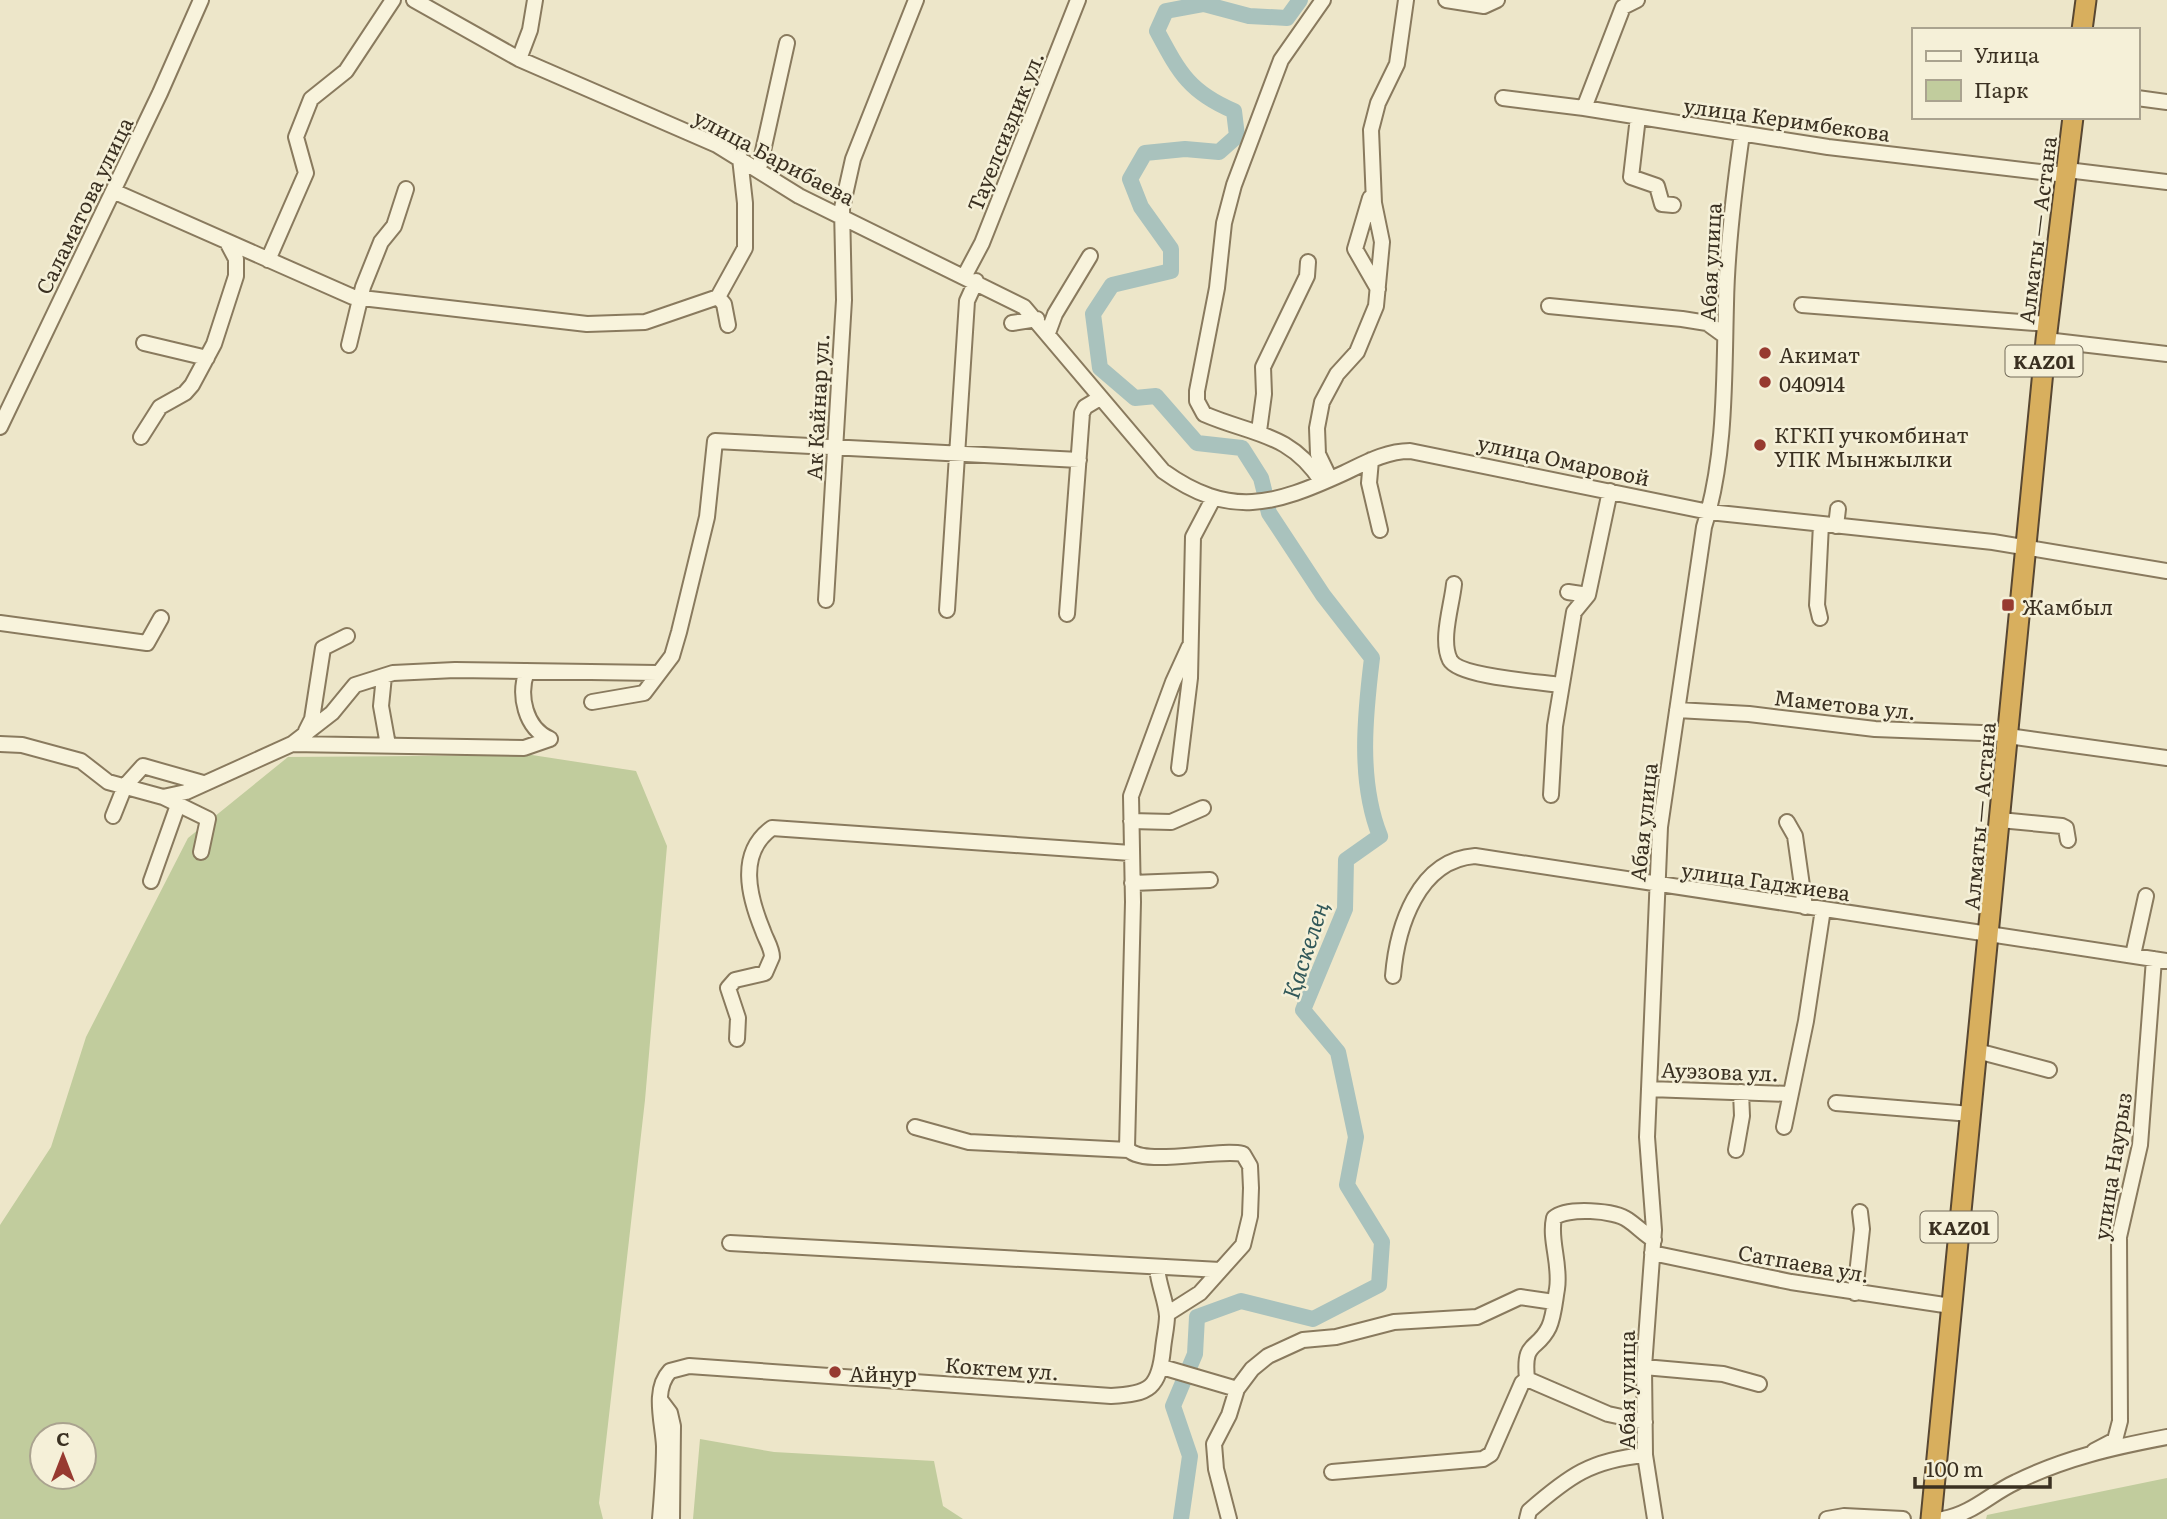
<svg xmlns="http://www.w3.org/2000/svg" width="2167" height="1519" viewBox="0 0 2167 1519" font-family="Literata,serif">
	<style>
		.green { fill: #c1cc9d; fill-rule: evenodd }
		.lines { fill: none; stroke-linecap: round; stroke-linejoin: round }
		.river { stroke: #a9c2bd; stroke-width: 16 }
		.minor-casing { stroke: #897a5e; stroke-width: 18 }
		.highway-casing { stroke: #584732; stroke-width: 23 }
		.minor { stroke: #f8f3dc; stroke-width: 14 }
		.highway { stroke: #d8af5e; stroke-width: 19 }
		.poi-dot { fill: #973a30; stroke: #f5f0d8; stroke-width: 2.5 }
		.labels { text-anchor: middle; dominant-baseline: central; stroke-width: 5; stroke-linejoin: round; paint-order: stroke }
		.shield { fill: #f5f0d8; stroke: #726a58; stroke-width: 2 }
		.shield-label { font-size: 19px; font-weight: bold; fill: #3a3021 }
		.street-label { font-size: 21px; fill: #3a3021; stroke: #f5f0d8 }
		.poi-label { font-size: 21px; fill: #3a3021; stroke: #f5f0d8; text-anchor: start }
		.water-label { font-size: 23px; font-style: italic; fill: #315859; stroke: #f5f0d8 }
	</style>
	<rect width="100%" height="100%" fill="#ede6c9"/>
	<path class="green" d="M532,755L636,771L667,846L645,1100L599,1503L603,1519H0V1225L51,1147L86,1037L188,838L288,757ZM42,1435H84V1477H42Z
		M700,1439L774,1452L934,1461L943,1506L963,1519H693Z
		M2167,1478V1519H1986L1987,1515Z"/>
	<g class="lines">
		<path class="river" d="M1264,490L1261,478L1242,448L1197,443L1156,396L1135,398L1100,368L1093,314L1112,285L1171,271V249L1141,207L1130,179L1145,153L1185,149L1219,152L1237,136L1234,111C1189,92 1179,72 1157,31L1166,11L1204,4L1249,16L1287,18L1300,0
			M1181,1519L1190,1456L1173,1406L1195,1354L1197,1317L1241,1301L1313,1319L1379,1285L1382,1242L1347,1185L1356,1137L1338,1052L1303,1010L1345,909L1346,860L1380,836C1358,781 1365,715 1372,658L1323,595L1269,513L1267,505"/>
		<g class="minor-casing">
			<path id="minor" d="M414,0L519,59L717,145L799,196L1024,307L1163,471C1230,519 1274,505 1344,473C1365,463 1386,451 1410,451L1709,512L1993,542L2167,571
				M1446,0L1484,6L1497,0
				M519,59L530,30L535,0
				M1503,98L1584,108L1828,147L2066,175
				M2137,98L2167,102
				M1584,108L1623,7L1637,0
				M1638,117L1631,177L1657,186L1662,204L1673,205
				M759,169L787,43
				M2067,170L2167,182
				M113,191L353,297L587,324L645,322L718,297L745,248V203L740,158
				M1370,198L1355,249L1378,289
				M268,260L306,173L296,137L311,99L346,71L393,0
				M965,275L982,243L1078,0
				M718,297L724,304L728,325
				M1802,305L2048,324
				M1549,306L1682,319L1707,323L1725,336
				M1012,323L1037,319
				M1048,333L1055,314L1090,256
				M2046,340L2167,354
				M144,343L207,358
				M349,345L363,287L381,242L394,226L406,189
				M0,427L160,93L201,0
				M1259,431L1264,394L1263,367L1307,276L1308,262
				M141,437L160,407L185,393L192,385L214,344L236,276V259L227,242
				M1371,460L1369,483L1380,530
				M1330,479L1318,454L1317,428L1322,402L1337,374L1357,352L1376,306L1382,242L1374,203L1371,130L1378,103L1397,64L1406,0
				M1322,482C1290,432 1252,435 1204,414L1197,401V391L1217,288L1224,223L1234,185L1281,60L1323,0
				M1836,526L1838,509
				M1454,584C1452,605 1440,640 1450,660C1459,677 1541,682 1561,685
				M1568,592L1588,595
				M826,600L844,300L842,208L853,159L916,0
				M947,610L967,301L976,281
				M1067,614L1082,413L1085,407L1100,398
				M1820,618L1817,605L1821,524
				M0,623L147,643L161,618
				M527,671C518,695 525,728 550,739
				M384,676L381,706L388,745
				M592,702L644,693L672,656L679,632L707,517L715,441L1079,460
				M1677,710L1749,714L1875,729L2008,734
				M306,731L312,719L323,648L347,636
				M2008,736L2167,758
				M0,744L22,745L81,761L108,782L163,797L186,792L292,744L524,748L550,739
				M292,744L332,713L355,685L393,673L455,670L657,673
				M1179,768L1190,678L1193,537L1213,499
				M1551,795L1555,726L1574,612L1588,595L1610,491
				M163,797L208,819L201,852
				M113,816L125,786L143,766L203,783
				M2000,820L2062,826L2066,828L2068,840
				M1131,821L1171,822L1203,808
				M1787,822L1795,836L1805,907
				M151,881L178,805
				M1132,883L1210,880
				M2133,955L2146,896
				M1393,976C1397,927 1418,860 1475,856L2167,961
				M737,1039L738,1018L728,988L735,980L765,973L772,957C772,948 766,940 763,931C749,897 737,853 772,828L1131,853
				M1977,1051L2049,1070
				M1649,1089L1789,1094
				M1836,1103L1971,1114
				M915,1127L969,1142L1128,1150
				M1784,1127L1806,1021L1823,909
				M1736,1150L1742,1116L1741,1092
				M730,1243L1220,1270
				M1652,1253L1791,1282L1951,1306
				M1855,1293L1862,1229L1860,1212
				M1167,1314L1200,1293L1243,1245L1250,1216L1251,1188L1250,1166L1243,1154C1217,1148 1141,1168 1127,1148L1133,902L1131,796L1173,682L1189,647
				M1162,1367L1237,1389
				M1644,1367L1723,1374L1759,1384
				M1527,1379C1523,1339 1537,1352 1549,1327C1554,1316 1555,1300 1557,1289C1561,1264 1549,1240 1554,1218C1566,1207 1615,1210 1628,1220C1637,1226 1644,1234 1654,1240
				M1527,1379L1608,1414L1645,1422
				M661,1401L670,1413L673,1426L672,1519
				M2094,1451L2115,1440L2120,1421L2119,1237L2140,1145L2154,959
				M1332,1472L1483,1459L1491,1454L1522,1383L1527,1379
				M660,1519C662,1495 664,1471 664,1446C663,1423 652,1390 670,1371L689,1366L1111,1396C1150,1394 1159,1388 1163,1349C1164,1338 1167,1326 1167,1316C1166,1300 1158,1284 1157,1267
				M1229,1519L1216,1469L1214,1444L1229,1415L1237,1389L1252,1369L1268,1356L1303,1340L1336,1337L1394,1322L1477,1317L1520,1297L1554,1302
				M1527,1519L1529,1511C1569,1476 1591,1460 1645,1455
				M1655,1519L1645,1455L1644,1367L1654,1230L1647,1137L1660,827L1704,527C1726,457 1724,378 1726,304C1727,248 1734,190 1742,134
				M1827,1519L1844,1516L1903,1519
				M1943,1519C1972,1514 1990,1494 2016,1482C2065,1458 2114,1447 2167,1437"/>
		</g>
		<g class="highway-casing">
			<path id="highway" d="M2082,30L2086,0
				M1931,1519L2046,340L2073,117"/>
		</g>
		<use href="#minor" class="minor"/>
		<use href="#highway" class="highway"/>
	</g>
	<g class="poi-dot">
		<circle cx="1765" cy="353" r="7"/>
		<circle cx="1765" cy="382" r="7"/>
		<circle cx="1760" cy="445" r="7"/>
		<rect x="2001" y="598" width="14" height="14" rx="3.5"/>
		<circle cx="835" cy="1372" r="7"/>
	</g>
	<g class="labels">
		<g class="shield">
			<rect x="2005.5" y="345.5" width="77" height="31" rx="5"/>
			<rect x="1920.5" y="1211.5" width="77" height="31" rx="5"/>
		</g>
		<g class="shield-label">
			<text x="2044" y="361">KАZ01</text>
			<text x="1959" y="1227">KАZ01</text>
		</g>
		<g class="street-label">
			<text transform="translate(1787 118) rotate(8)">улица Керимбекова</text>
			<text transform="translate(1004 131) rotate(-68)">Тауелсиздик ул.</text>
			<text transform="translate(775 156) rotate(28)">улица Барибаева</text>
			<text transform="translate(83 205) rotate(-64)">Саламатова улица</text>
			<text transform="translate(2036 230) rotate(-83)">Алматы — Астана</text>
			<text transform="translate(1709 262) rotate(-87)">Абая улица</text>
			<text transform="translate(816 407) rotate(-87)">Ак Кайнар ул.</text>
			<text transform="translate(1564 459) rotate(12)">улица Омаровой</text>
			<text transform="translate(1845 703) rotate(6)">Маметова ул.</text>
			<text transform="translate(1978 816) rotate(-85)">Алматы — Астана</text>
			<text transform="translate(1642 822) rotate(-84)">Абая улица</text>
			<text transform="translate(1766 880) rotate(8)">улица Гаджиева</text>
			<text transform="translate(1720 1070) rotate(2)">Ауэзова ул.</text>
			<text transform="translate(2111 1166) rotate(-81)">улица Наурыз</text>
			<text transform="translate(1804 1262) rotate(10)">Сатпаева ул.</text>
			<text transform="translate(1002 1367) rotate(4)">Коктем ул.</text>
			<text transform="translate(1625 1390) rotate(-90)">Абая улица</text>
		</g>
		<g class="poi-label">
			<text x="1779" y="353">Акимат</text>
			<text x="1779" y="382">040914</text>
			<text x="1774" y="433">КГКП учкомбинат<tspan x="1774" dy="24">УПК Мынжылки</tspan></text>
			<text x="2022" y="605">Жамбыл</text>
			<text x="849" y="1372">Айнур</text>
		</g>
		<g class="water-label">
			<text transform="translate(1304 950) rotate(-72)">Қаскелең</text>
		</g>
	</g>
	<rect x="1912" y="28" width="228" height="91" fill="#f5f0d8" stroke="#aaa38f" stroke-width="2"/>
	<rect x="1926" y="51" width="35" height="10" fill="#f8f3dc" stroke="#aaa38f" stroke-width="2"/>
	<text x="1974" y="63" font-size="21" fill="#3a3021">Улица</text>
	<rect x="1926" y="80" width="35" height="21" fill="#c1cc9d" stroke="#aaa38f" stroke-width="2"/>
	<text x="1974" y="98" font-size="21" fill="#3a3021">Парк</text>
	<g transform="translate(63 1456)"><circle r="33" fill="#f5f0d8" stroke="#aaa38f" stroke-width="2"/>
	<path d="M0-5L12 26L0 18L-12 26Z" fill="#973a30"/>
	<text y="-10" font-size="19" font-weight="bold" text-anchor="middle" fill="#3a3021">С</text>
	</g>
	<path d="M1915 1477v10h135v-10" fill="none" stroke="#3a3021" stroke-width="3.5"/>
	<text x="1926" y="1477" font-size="21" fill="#3a3021" stroke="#f5f0d8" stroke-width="5" paint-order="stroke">100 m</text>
</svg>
